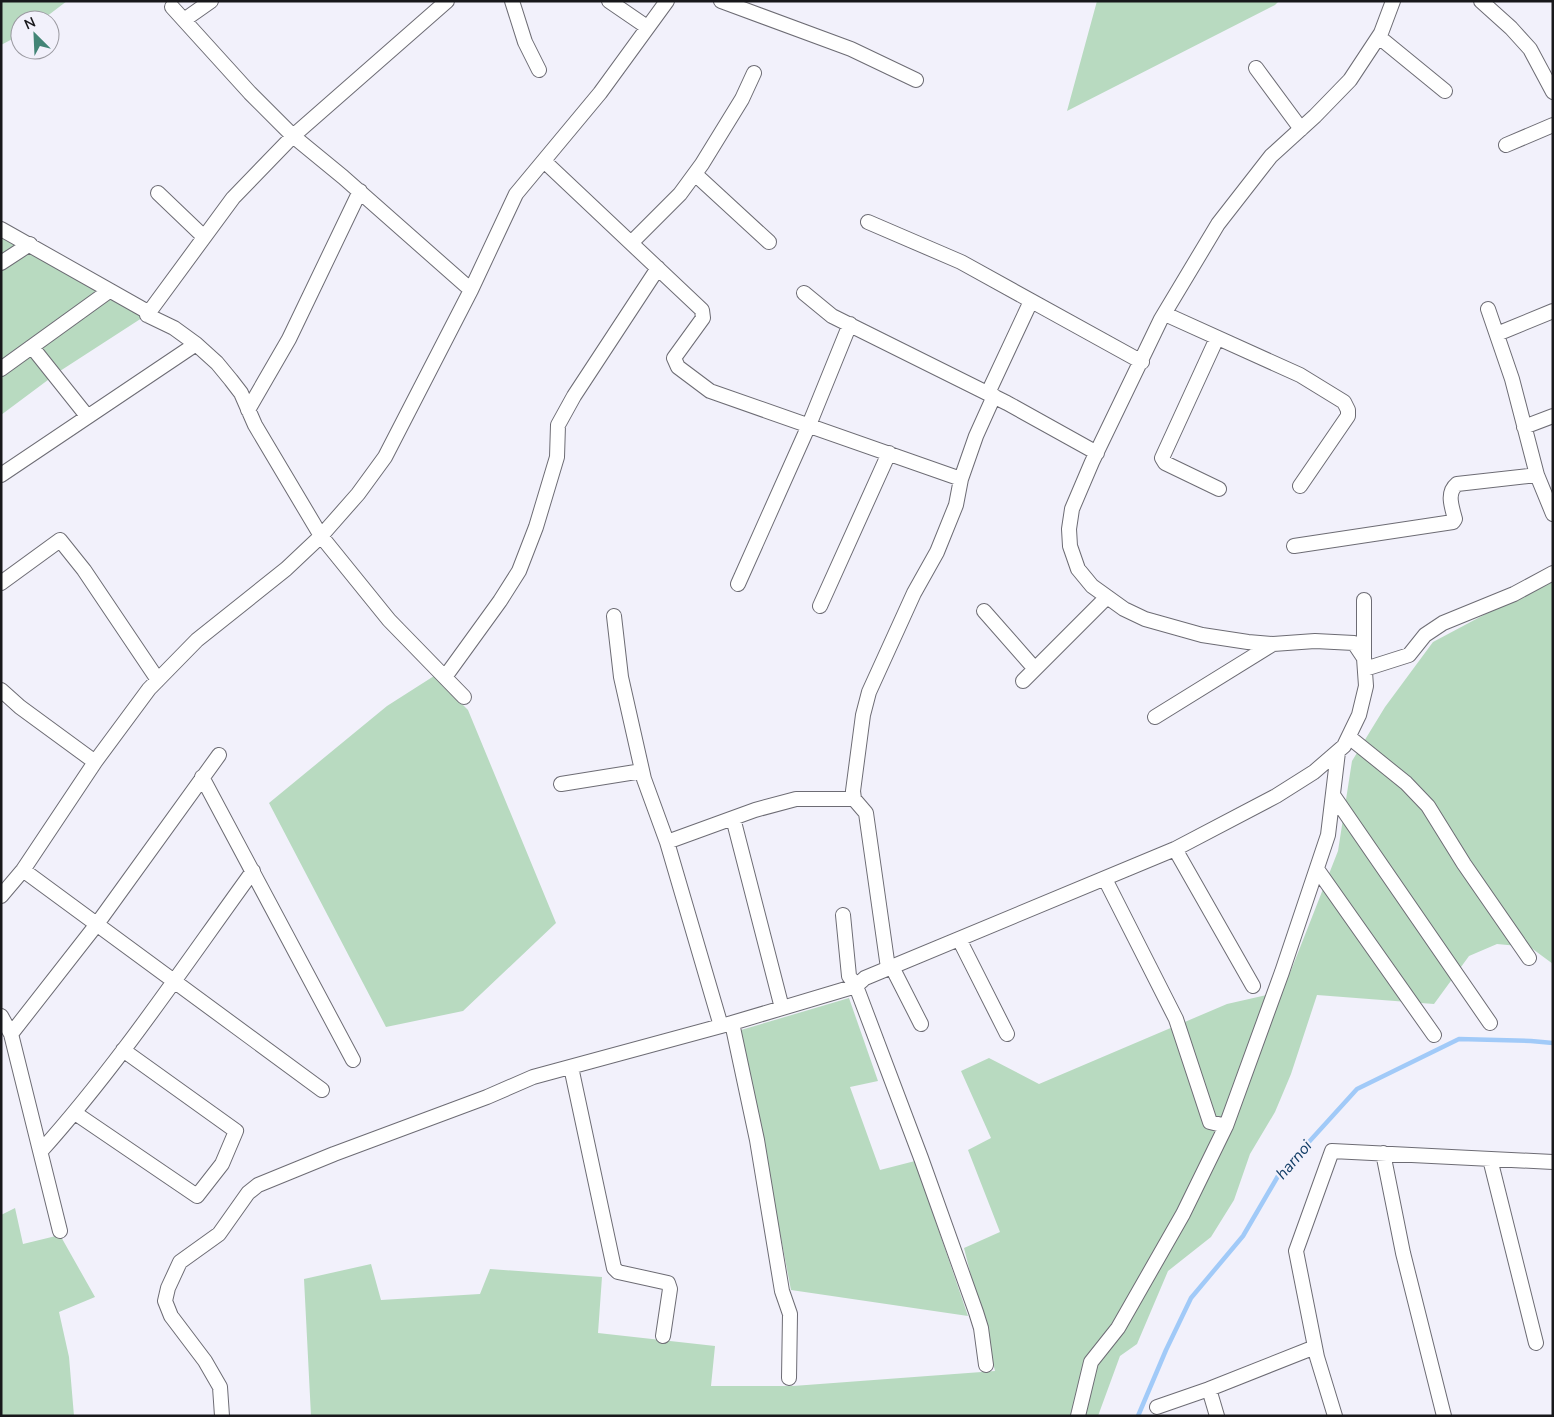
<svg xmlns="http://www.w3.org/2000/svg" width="1554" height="1417" viewBox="0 0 1554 1417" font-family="'Nunito Sans',sans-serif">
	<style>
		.green { fill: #b8dac0 }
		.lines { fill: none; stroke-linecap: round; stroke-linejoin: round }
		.stream { stroke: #a1caf8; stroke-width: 4.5 }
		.minor-casing { stroke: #6d6c74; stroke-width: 16 }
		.minor { stroke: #fff; stroke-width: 14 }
		.labels { text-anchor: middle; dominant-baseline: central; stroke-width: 4.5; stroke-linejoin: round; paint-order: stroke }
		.water-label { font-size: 16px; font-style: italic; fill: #133e67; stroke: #f2f1fb }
	</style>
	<rect width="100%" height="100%" fill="#f2f1fb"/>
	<path class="green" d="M1,1H67L42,20H20V35L1,45Z
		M1097,1H1279L1275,5L1067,111Z
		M1,237L99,289L145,316L60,371L1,415Z
		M1553,578V964L1530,947L1497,944L1469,956L1434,1004L1317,995L1291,1074L1275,1112L1250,1154L1234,1200L1211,1237L1168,1271L1137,1344L1120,1356L1098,1416H311L304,1279L371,1264L381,1300L480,1294L490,1269L602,1277L598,1333L715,1346L711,1386H793L995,1371L964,1248L1000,1232L968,1150L991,1138L961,1071L989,1058L1039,1084L1227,1004L1271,994L1290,973L1338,851L1352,761L1385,707L1433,642Z
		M434,676L468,710L556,923L463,1011L386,1027L269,803L387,706Z
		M849,998L878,1081L850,1087L880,1170L915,1161L968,1316L791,1290L741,1030Z
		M15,1208L23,1244L60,1235L95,1297L59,1312L69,1357L74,1416H1V1215Z"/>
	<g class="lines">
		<path class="stream" d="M1138,1416L1166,1350L1191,1298L1243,1236L1278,1176L1357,1089L1459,1039L1531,1041L1553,1043"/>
		<g class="minor-casing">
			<path id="minor" d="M512,1L525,42L539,70
				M609,1L647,27
				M721,1L851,49L916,80
				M1481,1L1511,28L1530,49L1553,92
				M172,7L250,93L293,136L343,177L471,290
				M184,20L211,1
				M1379,37L1445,91
				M1256,68L1301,129
				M1506,145L1553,125
				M544,161L702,310L703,318L674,358L678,367L710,391L961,479L976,436L994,396
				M695,174L769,242
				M158,193L204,237
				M868,222L961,262L1142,362
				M1,229L148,312L147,315L174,328L196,344L217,363L231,380L241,393L255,425L321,536L389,620L464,697
				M631,243L680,194L702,164L742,99L754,73
				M1,263L30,244
				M804,293L832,316L1007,403L1097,453
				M1488,309L1512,379L1537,475L1553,514
				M1165,314L1300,375L1344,402L1348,410V416L1300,486
				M147,315L233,198L293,136L447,1
				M1497,334L1553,311
				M1217,338L1162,458L1165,463L1219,489
				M32,347L87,416
				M1,369L109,291
				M988,393L1031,301
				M248,410L289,339L360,191
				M1524,427L1553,416
				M1,475L196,344
				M1294,546L1453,522L1455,519C1452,507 1446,493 1457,484L1537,475
				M1,583L60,540L84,570L158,680
				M738,584L809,425L850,324
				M1364,600V657
				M820,606L889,453
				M984,611L1035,669
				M614,616L621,677L644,779L667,842L721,1026
				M1365,669L1409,655L1425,635L1443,623L1514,594L1553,573
				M445,677L500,601L519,571L536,527L557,457L558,425L574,396L658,268
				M1023,681L1107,597
				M1,690L20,707L95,762
				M1155,717L1273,644
				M1349,737L1406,783L1428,806L1464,864L1529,958
				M202,777L353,1060
				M561,784L642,771
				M1333,795L1490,1023
				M733,818L782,1008
				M667,842L755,810L796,799H854
				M1175,849L1253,986
				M1317,869L1434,1035
				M23,870L322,1090
				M1105,879L1176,1019L1210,1122L1226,1126
				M1,896L23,870L95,762L149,689L197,640L286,569L321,536L358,494L385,457L471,290L516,194L600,93L667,1
				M959,939L1007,1034
				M892,967L921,1024
				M888,968L866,813L854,799L853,791L863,715L869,692L914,593L937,552L956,505L961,479
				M1,1016L11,1034L60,1231
				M11,1034L97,924L219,755
				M571,1067L614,1268L618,1272L668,1283L670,1289L663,1336
				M75,1113L197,1196L222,1164L236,1131L123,1050
				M41,1151C119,1064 184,966 253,871
				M1383,1153L1403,1253L1444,1416
				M1490,1159L1536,1343
				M986,1365L981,1328L976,1312L921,1158L856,986L865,978L1175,849L1276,796L1314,772L1344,746L1359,715L1366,686L1364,658L1354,643L1315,641L1273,644L1248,642L1202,635L1145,619L1124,609L1092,586L1078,569L1070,546L1069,529L1072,509L1092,462L1161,319L1218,224L1271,156L1315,116L1350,80L1381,33L1393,1
				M789,1378L790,1314L782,1291L757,1140L732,1023L856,986L849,976L843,915
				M1157,1407L1209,1389
				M222,1416L220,1387L205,1361L171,1316L165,1301L168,1288L180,1262L219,1234L248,1193L258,1185L334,1154L487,1097L533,1077L732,1023
				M1078,1416L1091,1362L1118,1328L1183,1214L1226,1126L1282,972L1328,835L1338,752
				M1217,1416L1209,1389L1315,1347
				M1335,1416L1317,1357L1296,1251L1332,1151L1553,1162"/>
		</g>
		<use href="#minor" class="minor"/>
	</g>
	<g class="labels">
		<g class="water-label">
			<text transform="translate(1294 1160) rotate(-49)">harnoi</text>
		</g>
	</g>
	<rect width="1554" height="1417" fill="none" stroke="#18181b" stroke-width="5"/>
	<g transform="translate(35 35) rotate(336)"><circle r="24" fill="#f2f1fb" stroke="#9b9aa1"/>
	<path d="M0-4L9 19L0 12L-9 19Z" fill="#438576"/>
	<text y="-8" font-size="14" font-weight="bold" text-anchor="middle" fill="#18181b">N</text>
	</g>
</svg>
